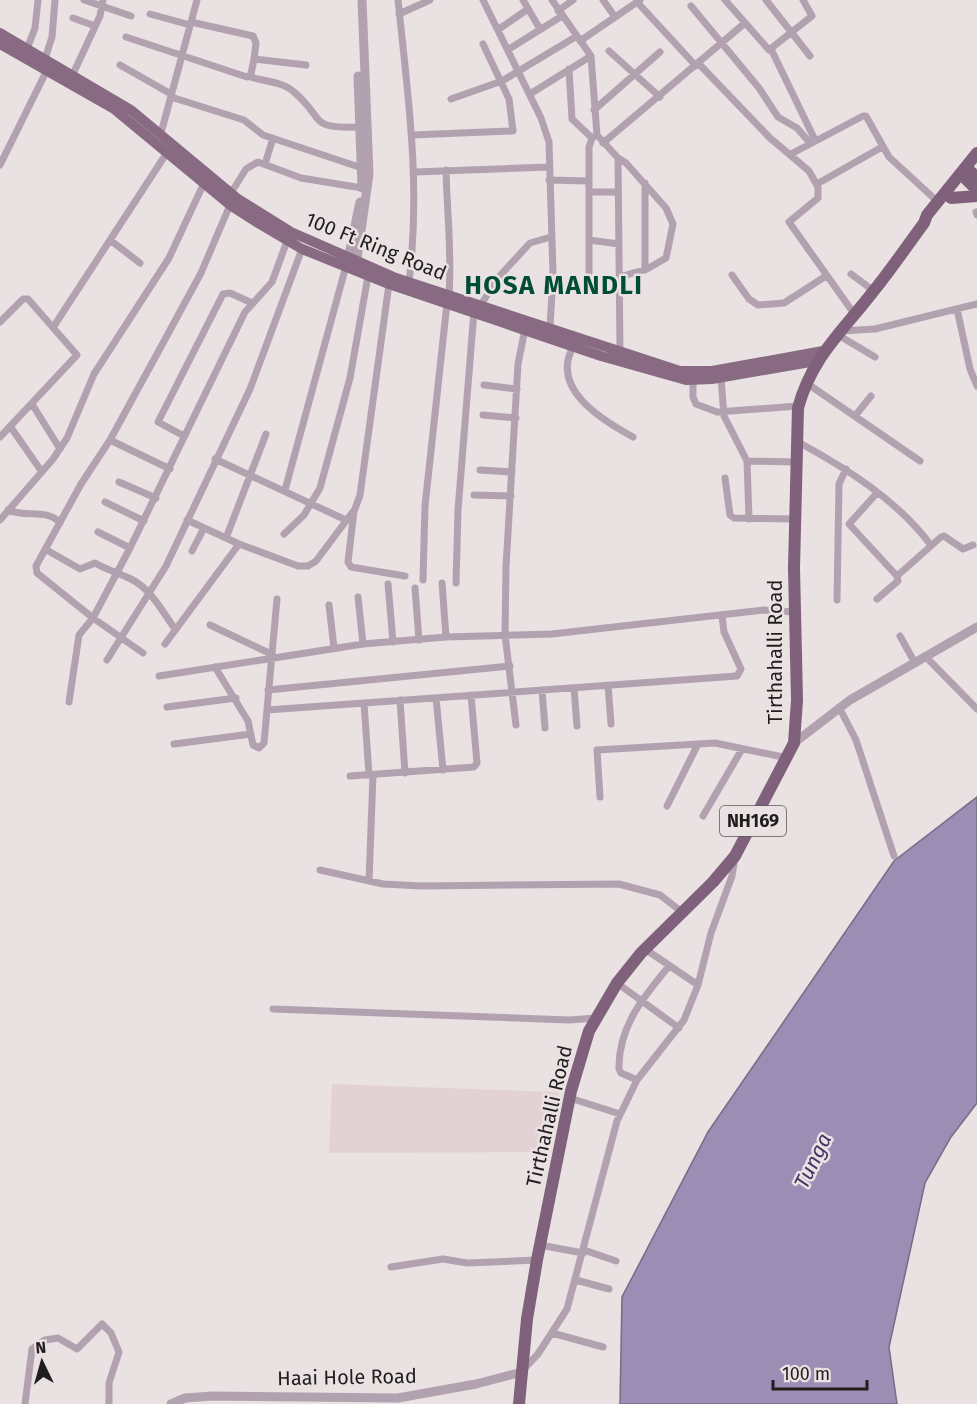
<svg xmlns="http://www.w3.org/2000/svg" width="977" height="1404" viewBox="0 0 977 1404" font-family="'Fira Sans',sans-serif">
	<style>
		.built { fill: #e3d2d5 }
		.water { fill: #9c8db5; stroke: #776b87; stroke-width: 1.5 }
		.lines { fill: none; stroke-linecap: round; stroke-linejoin: round }
		.minor { stroke: #b2a2af; stroke-width: 7 }
		.tertiary { stroke: #b2a2af; stroke-width: 9 }
		.primary { stroke: #886b83; stroke-width: 10 }
		.trunk { stroke: #80617b; stroke-width: 12 }
		.labels { text-anchor: middle; dominant-baseline: central; stroke-width: 5; stroke-linejoin: round; paint-order: stroke }
		.shield { fill: #e9e1e2; stroke: #5c5858; stroke-width: 1.5 }
		.shield-label { font-size: 18px; font-weight: bold; fill: #201d1d }
		.street-label { font-size: 20px; fill: #201d1d; stroke: #e9e1e2 }
		.water-label { font-size: 21px; font-style: italic; fill: #473165; stroke: #e9e1e2 }
		.district-label { font-size: 26px; font-weight: bold; letter-spacing: 1.5px; fill: #004d35; stroke: #e9e1e2 }
	</style>
	<rect width="100%" height="100%" fill="#e9e1e2"/>
	<path class="built" d="M332,1084L559,1092L551,1152L329,1153Z"/>
	<path class="water" d="M977,797V1103L951,1137L925,1183L889,1347L897,1404H620L622,1297L708,1132L894,861Z"/>
	<g class="lines">
		<path class="minor" d="M84,0L131,16
			M398,0C408,96 421,185 409,282
			M483,0L541,118L549,142L553,274L550,327
			M523,0L540,29
			M552,0L591,56L597,135L618,158L620,352
			M603,0L615,17
			M725,0L769,50L812,16L803,0
			M766,0L810,56
			M637,2L696,66
			M691,6L759,88L778,117L797,128L810,143
			M558,11L573,0
			M150,14L190,25
			M399,14L430,0
			M73,18L95,26
			M191,22L253,36L256,43L254,59
			M499,29L528,9
			M126,37L247,77L251,74L254,59L306,65
			M580,41L640,0
			M27,49L35,28L38,0
			M509,49L562,16
			M771,49L815,140
			M609,51L660,97
			M45,59L52,37L55,0
			M699,64L770,138L809,171L818,187V198L789,222L855,315
			M120,65L171,94
			M569,69L572,119L592,138
			M73,74L100,16L103,0
			M250,77C263,81 284,82 294,92C326,119 307,129 360,127
			M530,94L591,56
			M171,97L244,120L263,135L362,168
			M451,99L502,81L577,36
			M594,110L660,52
			M161,133L197,0
			M412,135L513,131L509,99L483,44
			M603,143L745,23
			M791,154L863,116H866L889,157L938,202
			M618,158L626,163L666,208L673,224L666,258L647,269L619,277
			M265,164L273,138
			M0,165L47,70
			M446,170C447,212 452,253 449,295
			M415,172L549,167
			M549,180L588,181
			M645,183V270
			M817,184L882,147
			M589,192H618
			M231,193L246,169L258,162L301,178L362,188
			M976,212L977,215
			M110,240L140,263
			M589,240L619,244
			M851,274L874,291
			M732,275L749,299L758,305L784,303L826,276
			M589,284V147L592,138L597,135
			M481,305L496,280L530,243L551,237
			M957,309L970,369L977,386
			M0,322L23,299H28L77,355L0,437
			M54,326L168,151
			M841,331L875,329L977,304
			M838,335L875,357
			M573,347C550,389 602,420 633,437
			M721,378L724,416L747,461L749,519
			M693,381V397L696,404L717,412L798,406
			M805,382L920,461
			M484,385L517,389
			M32,404L60,449
			M483,415L516,418
			M855,416L871,396
			M10,426L42,472
			M184,436L158,422L223,294L230,293L252,303
			M110,440L170,469
			M798,442C846,468 897,500 930,544
			M215,459L346,520
			M747,461L797,462
			M480,470L512,472
			M725,478L730,515L734,518L795,519
			M119,482L156,498
			M285,490L346,266
			M877,493L849,524L897,576
			M474,495L511,496
			M105,502L144,521
			M8,510C25,518 47,508 60,523
			M354,511L348,562L351,567L405,576
			M0,520L53,459L67,438L94,374L169,258L204,183
			M187,520L239,544L298,566H308L316,561L355,509L360,495L389,284
			M98,532L130,548
			M284,534L304,515L320,488L350,378L368,276
			M226,538L266,434
			M45,549L80,569L95,563C107,570 119,573 131,579C151,589 162,611 175,629
			M192,551L204,528
			M423,580L425,506L447,303
			M442,583L446,637
			M456,583L458,510L474,311
			M388,584L393,642
			M415,588L419,640
			M358,597L363,644
			M877,599L898,581L897,576L941,537L944,536L963,549L973,545
			M837,600L839,484L846,469
			M329,605L334,648
			M210,625L271,654
			M900,636L915,663
			M165,644L239,544
			M143,653L93,618L37,573L36,566L81,484L110,440L163,343L201,273L230,205
			M926,657L977,709
			M107,660L166,566L250,389L302,249
			M215,667L248,721L253,745L259,748L264,743L277,599
			M159,676L363,644L446,637L552,634L764,610L794,612
			M608,685L611,724
			M574,688L577,726
			M268,690L510,666
			M542,690L545,728
			M436,698L443,770
			M400,700L405,773
			M69,702L79,635L93,618L130,548L245,312L272,282L287,241
			M364,703L369,775
			M167,707L236,698
			M839,707L856,740L894,856
			M267,710L737,676L741,669L724,632L722,616
			M516,725L505,635L506,567L518,364L525,329
			M174,744L251,734
			M350,776L474,767L477,763L471,695
			M600,797L597,750L715,743L788,758
			M667,806L698,744
			M703,816L742,749
			M320,870L383,884L421,886L619,884L660,895L682,912
			M369,881L373,775
			M645,949L698,985
			M617,983L679,1028
			M273,1009L569,1020L596,1018
			M637,1080L621,1073L619,1069C618,1027 644,996 669,966
			M570,1098L620,1114
			M540,1245L583,1253
			M584,1250L616,1261
			M391,1267L443,1259L467,1263L537,1260
			M576,1280L609,1289
			M552,1333L603,1347
			M523,1370L538,1354L567,1309L617,1121L637,1080L684,1020L698,985L711,933L732,876L735,858
			M25,1404L32,1349L45,1340L58,1338L77,1349L102,1324L111,1333L119,1352L109,1383V1404"/>
		<path class="tertiary" d="M358,76L362,188
			M347,264L360,202
			M356,266L369,174L362,0
			M794,743L850,700L977,627
			M171,1404L185,1398L212,1396L398,1398L476,1384L522,1372"/>
		<path class="primary" d="M0,33L131,110L238,199L291,232L396,278L680,371H712L823,351
			M0,44L114,109L230,205L258,223L302,249L389,284L601,356L686,380L712,379L816,361"/>
		<path class="trunk" d="M966,167L977,178
			M961,174L977,190
			M951,198L977,196
			M519,1404L527,1319L537,1260L571,1091L589,1031L617,983L641,953L713,882L735,856L794,743L797,700L794,568L798,408C812,357 841,333 872,293C890,271 907,246 924,223L927,215L977,153"/>
	</g>
	<g class="labels">
		<rect class="shield" x="720" y="806" width="66" height="30" rx="4.5"/>
		<g class="shield-label">
			<text x="753" y="821">NH169</text>
		</g>
		<g class="street-label">
			<text transform="translate(376 246) rotate(22)">100 Ft Ring Road</text>
			<text transform="translate(775 652) rotate(-90)">Tirthahalli Road</text>
			<text transform="translate(549 1116) rotate(-77)">Tirthahalli Road</text>
			<text transform="translate(347 1377) rotate(-1)">Haai Hole Road</text>
		</g>
		<g class="water-label">
			<text transform="translate(813 1161) rotate(-64)">Tunga</text>
		</g>
		<g class="district-label">
			<text x="554" y="285">HOSA MANDLI</text>
		</g>
	</g>
	<g transform="translate(42 1362) rotate(355)" stroke="#e9e1e2" stroke-width="4.5" paint-order="stroke">
	<path d="M0-4.5L10 22L0 15L-10 22Z" fill="#201d1d"/>
	<text y="-9" font-size="16" font-weight="bold" text-anchor="middle" fill="#201d1d">N</text>
	</g>
	<path d="M773 1380v9h94v-9" fill="none" stroke="#201d1d" stroke-width="3"/>
	<text x="782" y="1380" font-size="18" fill="#201d1d" stroke="#e9e1e2" stroke-width="4.5" paint-order="stroke">100 m</text>
</svg>
